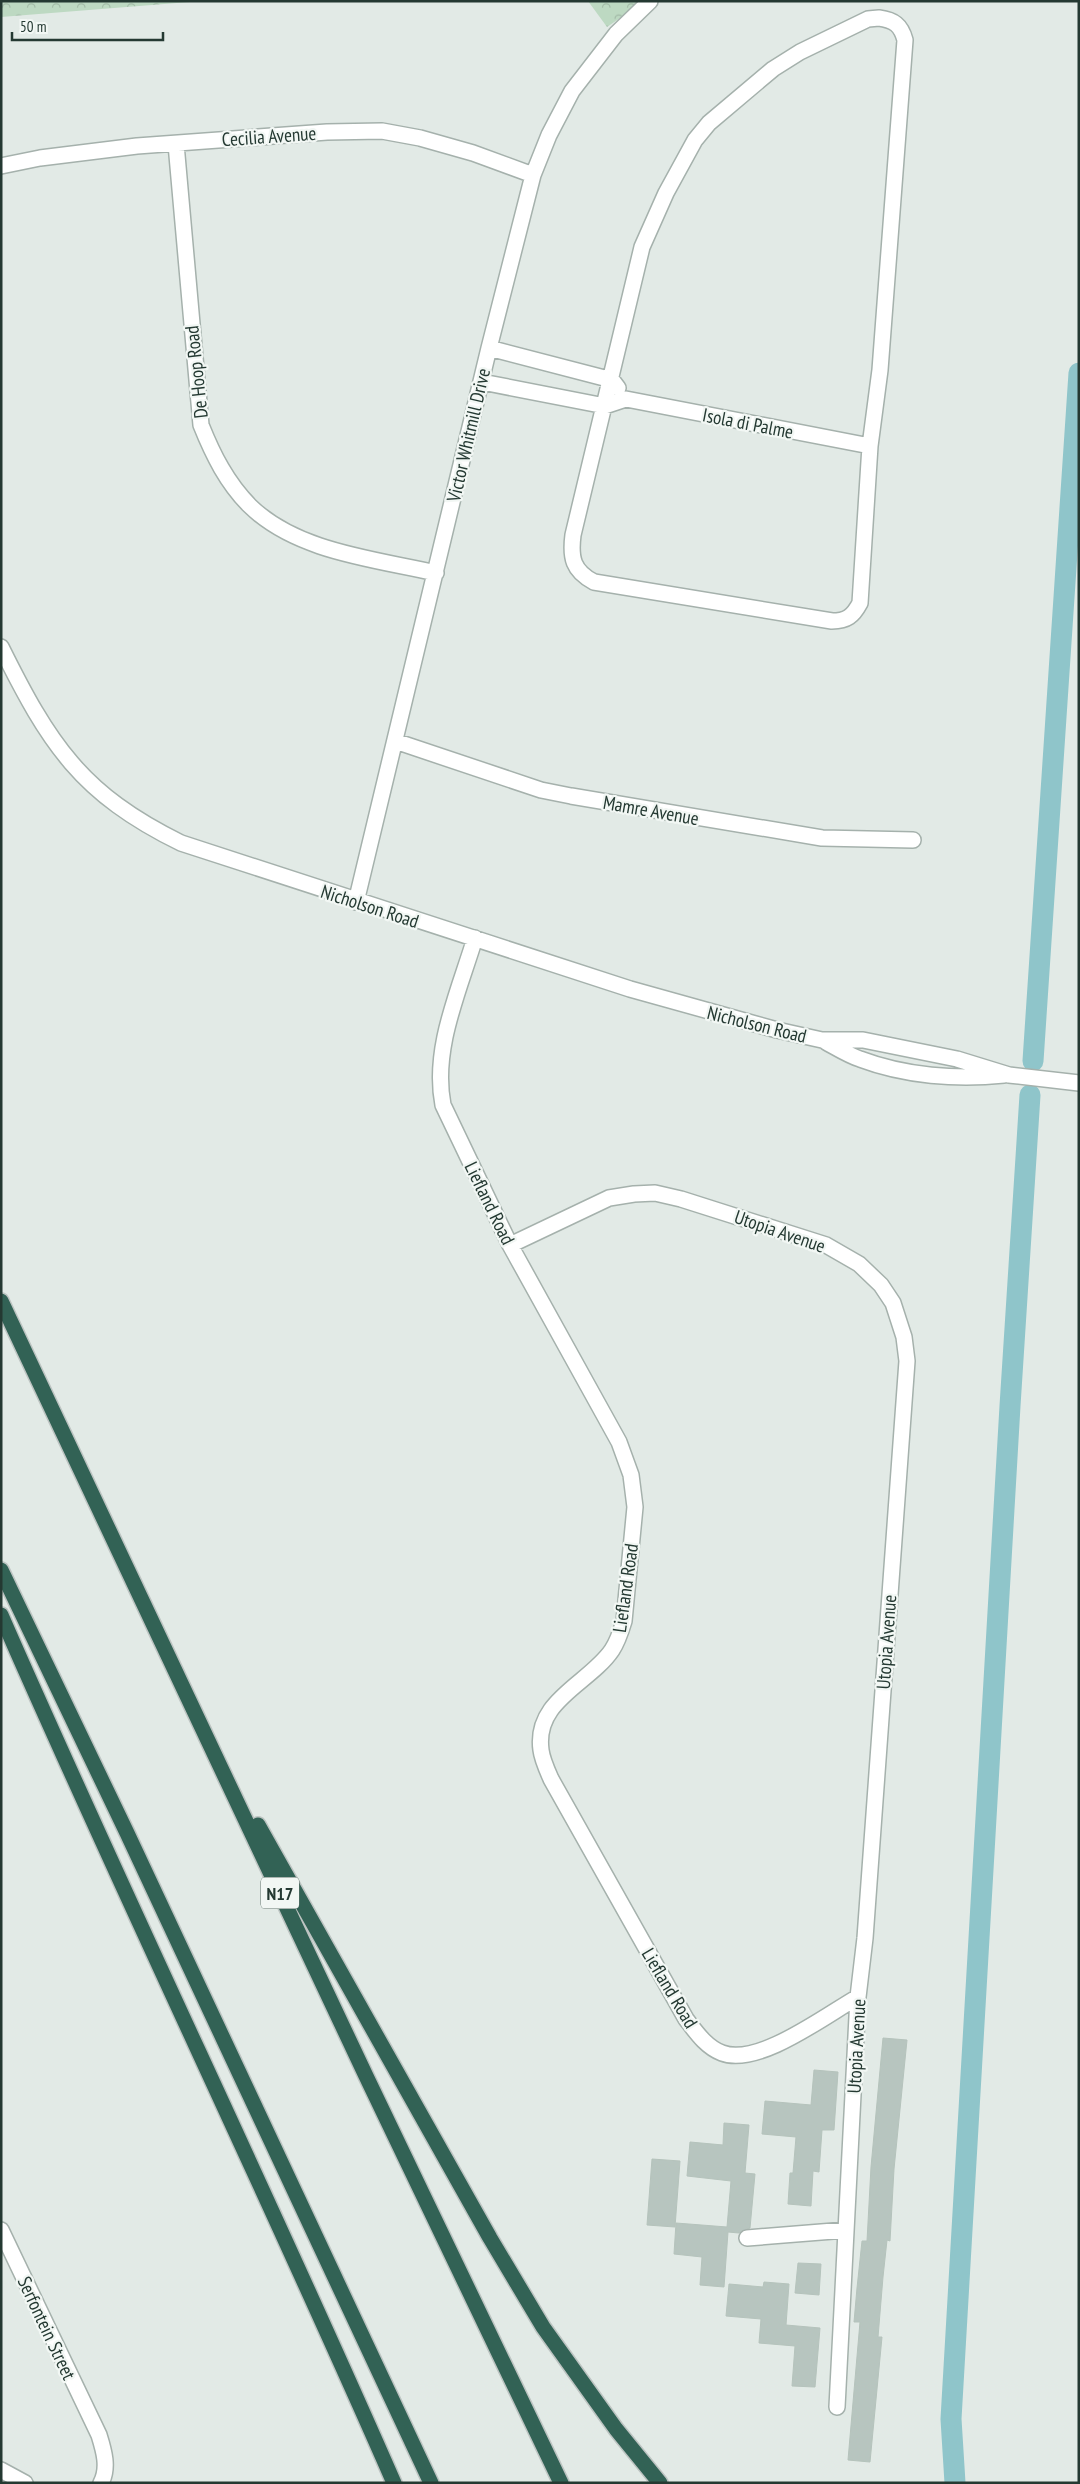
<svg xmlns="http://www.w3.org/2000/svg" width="1080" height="2484" viewBox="0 0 1080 2484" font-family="'PT Sans Narrow',sans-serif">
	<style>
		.park { fill: url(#park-crowns) }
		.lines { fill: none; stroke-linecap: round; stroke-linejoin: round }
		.canal { stroke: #8fc5ca; stroke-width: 21 }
		.building { fill: #b7c5bf; stroke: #b5c3bc }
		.minor-casing { stroke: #a5b1ac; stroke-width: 18 }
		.highway-casing { stroke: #bdc4c2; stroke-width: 18 }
		.minor { stroke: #fff; stroke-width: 15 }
		.highway { stroke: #326255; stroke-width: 15 }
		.labels { text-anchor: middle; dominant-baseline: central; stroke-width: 4.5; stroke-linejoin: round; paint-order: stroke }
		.shield { fill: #f2f7f4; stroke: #62726c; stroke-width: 1 }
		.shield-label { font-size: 18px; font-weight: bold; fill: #243932 }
		.street-label { font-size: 19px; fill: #243932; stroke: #f2f7f4 }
	</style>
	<defs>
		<pattern id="park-crowns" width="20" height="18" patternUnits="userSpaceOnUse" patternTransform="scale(1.25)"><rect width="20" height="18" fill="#bdd9c2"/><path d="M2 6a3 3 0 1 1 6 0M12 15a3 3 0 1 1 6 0" fill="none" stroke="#a2bba7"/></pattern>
	</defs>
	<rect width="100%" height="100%" fill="#e2eae6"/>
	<path class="park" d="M1,1H202L1,17Z
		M588,1H645L607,27Z"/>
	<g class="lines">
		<path class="canal" d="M1033,1061L1079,373
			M955,2483L951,2419L1010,1406L1030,1095"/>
	</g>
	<path class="building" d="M883,2038L907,2040L894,2169L890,2241L887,2240L883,2277L878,2337H882L870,2462L848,2460L860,2322H854L857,2288L862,2241H867L871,2167Z
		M814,2070L838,2072L834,2130H822L819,2172L813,2171L811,2206L788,2204L790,2173H793L796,2137L762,2134L765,2101L811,2105Z
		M724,2123L749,2125L745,2173L755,2174L750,2228L739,2233L728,2232L724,2287L700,2285L702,2257L674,2254L676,2223L727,2227L731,2181L687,2176L690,2142L723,2145Z
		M652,2159L680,2161L675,2227L647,2225Z
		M798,2263L821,2264L819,2295L795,2293Z
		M764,2282L789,2284L786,2325L820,2328L815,2387L792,2386L795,2346L759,2343L761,2319L726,2316L729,2284L763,2287Z"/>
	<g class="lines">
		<g class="minor-casing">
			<path id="minor" d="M879,18C894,20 901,25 905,40L880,370L870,446L860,603C853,616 847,621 832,621L594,582C573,571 570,558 573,535L642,247L666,193L695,140L709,123L773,69L800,52L868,19Z
				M176,144L201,425C213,455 227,483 250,506C297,552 375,559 436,573
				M1,166L40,158L137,146L327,132L382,131L420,138L473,153L533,175
				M489,348L612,380L618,388
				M482,382L605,406L626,399L870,446
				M1,647C49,744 81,794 181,843L630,989L777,1030L822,1040H863L957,1059L1009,1075L1079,1083
				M395,741L541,790L571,796L822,838L913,840
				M356,902L489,348L533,175L549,135L572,91L616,34L650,1
				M475,938C459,991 432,1049 443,1105L510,1245L619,1442L631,1475L635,1507L624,1621C621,1631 618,1641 612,1650C589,1684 534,1700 541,1750C542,1759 547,1770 551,1779L686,2019C696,2032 706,2047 722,2053C758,2067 826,2015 858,1997
				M826,1042C837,1048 848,1055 860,1059C905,1076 957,1080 1004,1075
				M510,1245L609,1198L634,1194L655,1193L681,1199L826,1245L859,1264L881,1285L893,1303L904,1337L907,1361L865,1938L858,1997L837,2407
				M1,2230L99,2435C104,2451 109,2468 101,2483
				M747,2238L846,2230
				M1,2470L25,2483"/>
		</g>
		<g class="highway-casing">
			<path id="highway" d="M1,1301L366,2076L561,2483
				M1,1570L127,1833L431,2483
				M1,1615C128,1906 267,2192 394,2483
				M258,1825L490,2238L543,2327L616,2429L660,2483"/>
		</g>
		<use href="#minor" class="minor"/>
		<use href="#highway" class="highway"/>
	</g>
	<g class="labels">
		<rect class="shield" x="261" y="1877.5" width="38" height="31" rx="4"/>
		<g class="shield-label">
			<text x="280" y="1893">N17</text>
		</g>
		<g class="street-label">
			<text transform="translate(269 136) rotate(-4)">Cecilia Avenue</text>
			<text transform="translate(196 372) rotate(-96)">De Hoop Road</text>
			<text transform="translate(748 423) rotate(11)">Isola di Palme</text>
			<text transform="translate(468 435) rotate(-77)">Victor Whitmill Drive</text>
			<text transform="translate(651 810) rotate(10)">Mamre Avenue</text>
			<text transform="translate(370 906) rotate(18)">Nicholson Road</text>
			<text transform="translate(757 1024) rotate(14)">Nicholson Road</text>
			<text transform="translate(490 1203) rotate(64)">Liefland Road</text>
			<text transform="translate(780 1231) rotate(19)">Utopia Avenue</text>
			<text transform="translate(625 1588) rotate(-82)">Liefland Road</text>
			<text transform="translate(886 1642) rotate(-86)">Utopia Avenue</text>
			<text transform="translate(670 1988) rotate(59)">Liefland Road</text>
			<text transform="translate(856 2046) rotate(-87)">Utopia Avenue</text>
			<text transform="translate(47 2328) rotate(65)">Serfontein Street</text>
		</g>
	</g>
	<rect width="1080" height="2484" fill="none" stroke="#243932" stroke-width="5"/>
	<path d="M12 32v8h151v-8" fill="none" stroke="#243932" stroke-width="2.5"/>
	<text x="20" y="32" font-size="15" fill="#243932" stroke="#f2f7f4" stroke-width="4" paint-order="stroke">50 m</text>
</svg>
